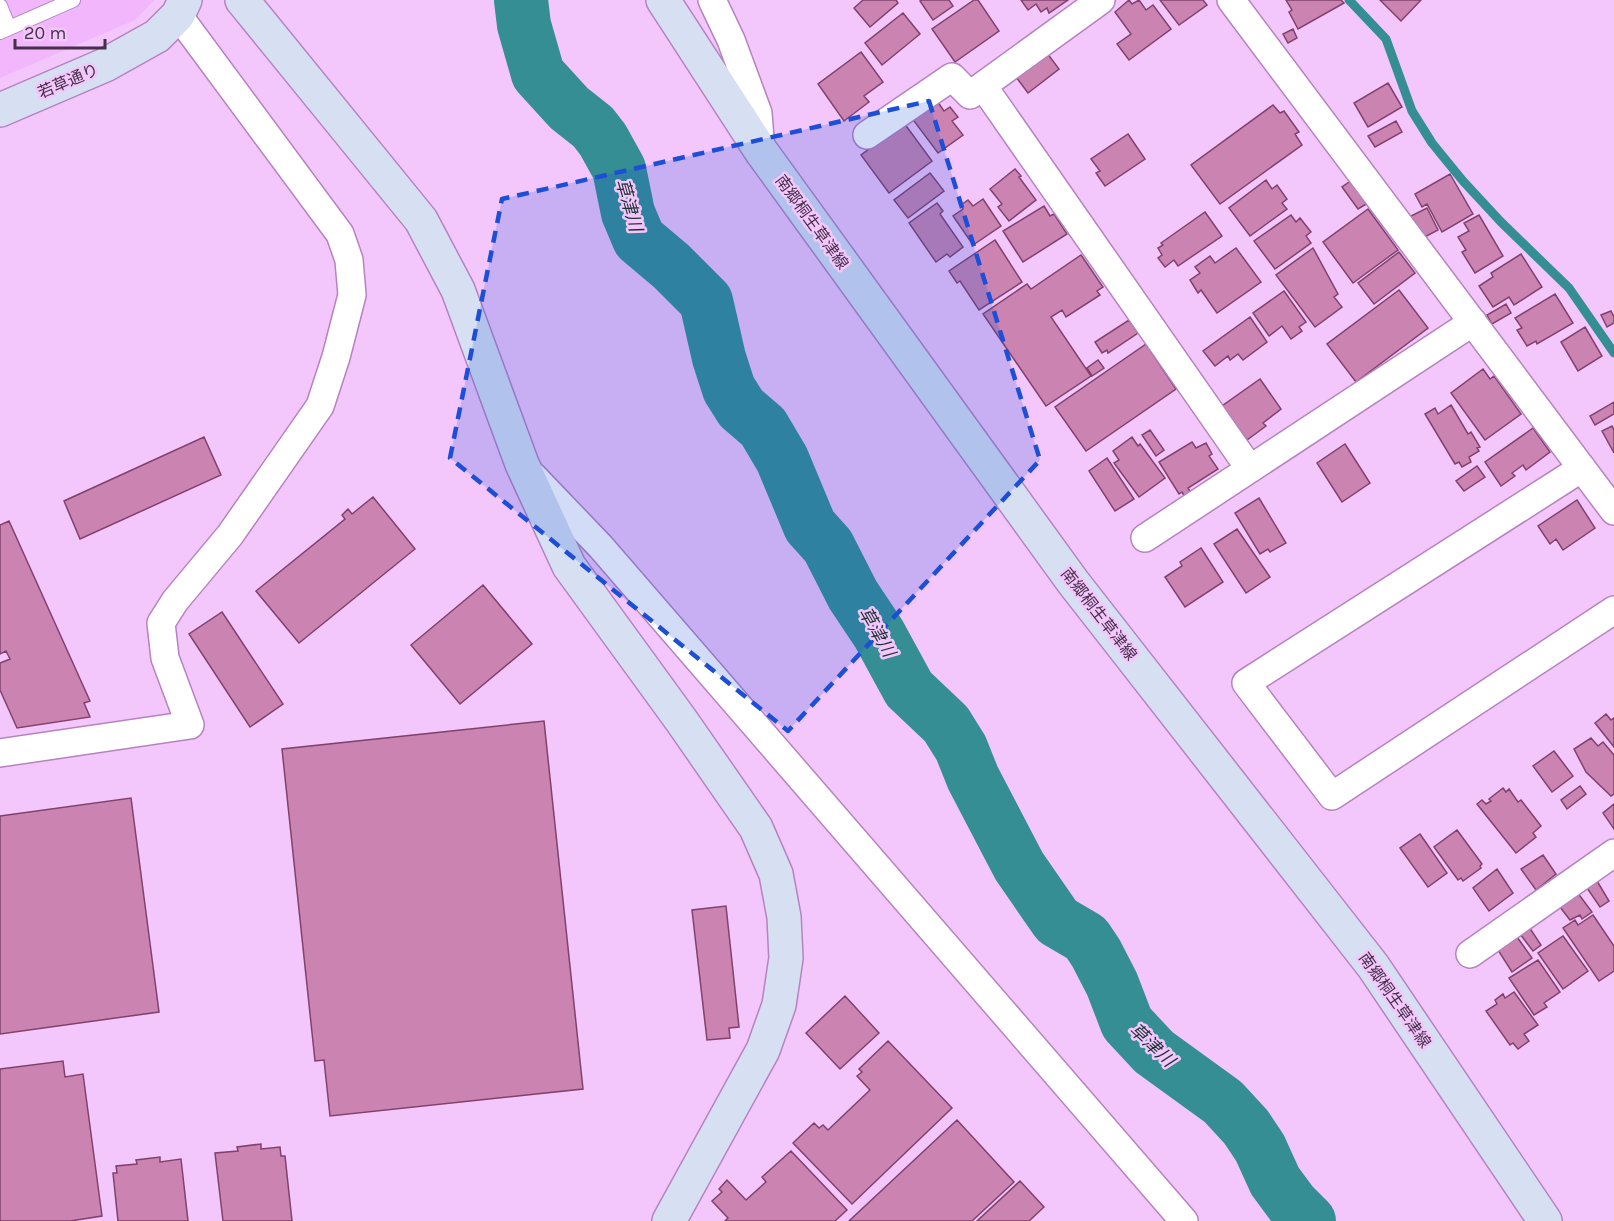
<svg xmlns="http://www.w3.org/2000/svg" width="1614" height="1221" viewBox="0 0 1614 1221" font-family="Karla,'Noto Sans JP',sans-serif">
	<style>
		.built { fill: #f1b6fc }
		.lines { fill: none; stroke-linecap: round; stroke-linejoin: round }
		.stream { stroke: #348e94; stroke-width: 9 }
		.river { stroke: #348e94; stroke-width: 54 }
		.building { fill: #cb84b2; stroke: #81416d; stroke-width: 1.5 }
		.lane-casing { stroke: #b683c0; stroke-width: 16 }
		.street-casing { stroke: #b683c0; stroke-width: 30 }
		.secondary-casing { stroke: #b683c0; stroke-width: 36 }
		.lane { stroke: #fff; stroke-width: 14 }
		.street { stroke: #fff; stroke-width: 27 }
		.secondary { stroke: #d6e0f2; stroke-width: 33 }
		.marked { fill: #1d4ed8; fill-opacity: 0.2; stroke: #1d4ed8; stroke-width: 4.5; stroke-dasharray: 12 8; stroke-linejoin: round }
		.labels { text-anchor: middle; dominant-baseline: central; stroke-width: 5; stroke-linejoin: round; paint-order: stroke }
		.street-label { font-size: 16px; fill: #452f49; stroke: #f3c7fb }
		.water-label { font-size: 18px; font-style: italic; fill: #1e3334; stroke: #f3c7fb }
	</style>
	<rect width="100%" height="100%" fill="#f3c7fb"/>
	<path class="built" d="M0,0H154L135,20L0,78Z"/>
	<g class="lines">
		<path class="stream" d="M1349,0L1386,39L1412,111L1432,143L1463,181L1501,222L1569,288L1614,353"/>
		<path class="river" d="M521,0L524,25L538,74L569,108L593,127L603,140L619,169L628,213L639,239L671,266L706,301L719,358L729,389L741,408L763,427L782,459L810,526L828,546L853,595L879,634L909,689L946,724L961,748L973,778L1019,866L1057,921L1086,938L1096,953L1112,984L1127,1023L1154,1052L1223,1102L1246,1127L1260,1148L1275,1181L1292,1204L1309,1221"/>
	</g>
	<path class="building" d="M863,0H896L898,3L870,27L854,8Z
		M922,0H949L953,6L933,20L920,1Z
		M974,0H978L999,31L955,62L932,29Z
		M1021,0H1068L1049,13L1047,8L1041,12L1036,4L1028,10Z
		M1129,0L1132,4L1139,0L1146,10L1153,5L1171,29L1129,60L1117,44L1131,34L1115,12Z
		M1160,0H1203L1207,5L1179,25Z
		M1286,0H1341L1344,3L1298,29L1289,12L1292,10Z
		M1380,0H1421L1401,21Z
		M903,13L920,34L882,65L865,43Z
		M1293,29L1297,38L1288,43L1283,34Z
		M861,52L883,82L864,96L869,102L844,121L818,84Z
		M1047,53L1059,69L1028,93L1016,77Z
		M1388,83L1402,107L1368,127L1354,103Z
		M935,98L944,111L950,107L958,117L952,121L963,135L938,153L911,117Z
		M1273,105L1280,113L1284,111L1299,132L1295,134L1302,145L1220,204L1191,165Z
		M1396,121L1402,132L1375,147L1368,136Z
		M904,123L932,161L889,193L861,155Z
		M1128,134L1145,159L1105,186L1096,173L1100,171L1091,159Z
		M1015,169L1021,176L1019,177L1036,200L1009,221L998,207L1002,204L990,189Z
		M930,173L944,191L908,218L894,200Z
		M1450,174L1473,214L1442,232L1427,204L1422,207L1415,194Z
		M1266,180L1272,189L1277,185L1287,199L1282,203L1287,209L1250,236L1229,208Z
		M1352,180L1368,203L1358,209L1342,187Z
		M983,199L1001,226L973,245L953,216L963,209L961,205L968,200L973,206Z
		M937,203L943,211L940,214L963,247L950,257L947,254L936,262L909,223Z
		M1044,206L1050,216L1054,214L1067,234L1023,262L1003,231Z
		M1427,208L1438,230L1421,239L1409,217Z
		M1368,209L1398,250L1353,283L1323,242Z
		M1205,212L1222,236L1178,266L1174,260L1165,267L1158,258L1162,255L1158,248L1163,245L1161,243Z
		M1291,215L1296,222L1300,218L1311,232L1306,236L1311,243L1275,269L1254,241Z
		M1479,215L1503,256L1475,273L1462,252L1466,250L1458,237L1469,231L1464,223Z
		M995,240L1022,282L979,310L960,281L957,283L949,271Z
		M1236,248L1261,282L1217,313L1201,290L1198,293L1190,280L1200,273L1195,267L1210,256L1215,263Z
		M1313,248L1338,294L1334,297L1342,307L1315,327L1276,275Z
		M1399,252L1415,273L1374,304L1358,283Z
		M1521,254L1542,287L1514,305L1509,297L1493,307L1479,286L1493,277L1491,273Z
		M1081,255L1103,287L1097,291L1100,295L1066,317L1062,310L1051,317L1091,376L1046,406L983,314L1027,284L1031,289Z
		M1399,290L1428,328L1356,382L1327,344Z
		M1284,291L1306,322L1299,327L1302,331L1291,339L1282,326L1269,336L1253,313Z
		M1555,294L1573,323L1537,344L1536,341L1527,346L1517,330L1522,328L1515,318Z
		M1506,304L1511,313L1492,324L1487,315Z
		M1611,311L1614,317V323L1607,327L1601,315Z
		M1250,317L1267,342L1243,360L1238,354L1230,360L1228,356L1215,366L1203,351Z
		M1129,320L1138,333L1108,353L1107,350L1102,353L1095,342Z
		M1585,327L1602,356L1578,371L1561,342Z
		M1146,344L1176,389L1086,451L1055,407Z
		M1098,360L1104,368L1092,376L1087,368Z
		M1483,369L1490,379L1494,376L1521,414L1485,440L1451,393Z
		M1260,379L1281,409L1263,423L1266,426L1247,440L1222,406Z
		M1614,402V414L1595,425L1590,416Z
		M1451,405L1468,434L1471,432L1480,447L1477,448L1479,451L1469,457L1471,462L1462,467L1459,462L1455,464L1425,414L1435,408L1438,414Z
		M1612,426L1614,430V453L1602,431Z
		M1533,428L1550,452L1526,470L1523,465L1512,473L1515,476L1501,486L1485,462Z
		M1150,430L1164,450L1156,456L1142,435Z
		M204,437L221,475L80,539L64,501Z
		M1132,437L1138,446L1140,444L1165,478L1139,497L1114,463L1119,460L1113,451Z
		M1192,442L1196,448L1206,443L1212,454L1209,456L1218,469L1188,488L1191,493L1185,497L1182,492L1179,494L1159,462Z
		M1345,444L1370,483L1342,502L1317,463Z
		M1107,458L1134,499L1115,511L1089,471Z
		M1477,466L1485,477L1464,491L1456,481Z
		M373,497L415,549L299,643L256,591L345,519L342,515L348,509L352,514Z
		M1259,498L1286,543L1270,552L1268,549L1260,554L1235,513Z
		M1577,500L1595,528L1563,550L1556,539L1550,544L1538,526Z
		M9,521L90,701L84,703L90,717L17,728L0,690V663L10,659L6,651L0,654V525Z
		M1237,529L1270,577L1246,593L1214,544Z
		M1201,548L1223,582L1185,607L1165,577L1182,566L1180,562Z
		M483,585L532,644L460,704L411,645Z
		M222,612L283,704L250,727L189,634Z
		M1606,714L1611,720L1614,718V747L1595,723Z
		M544,721L583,1089L330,1116L324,1060L315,1061L282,749Z
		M1591,738L1598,746L1603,742L1614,755V794L1611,796L1586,772L1574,749Z
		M1554,751L1573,776L1552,792L1533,766Z
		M1580,786L1586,794L1567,809L1561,800Z
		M1503,788L1506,792L1509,789L1518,802L1521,800L1541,826L1533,833L1536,837L1516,853L1477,804L1482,800L1486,804L1491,801L1489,799Z
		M131,798L159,1012L0,1034V816Z
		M1614,804V829L1603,813Z
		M1457,830L1482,864L1480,866L1481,868L1463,881L1461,878L1458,880L1434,847Z
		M1420,834L1447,873L1428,887L1400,848Z
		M1543,855L1556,874L1536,890L1521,869Z
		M1497,869L1513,893L1489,911L1473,888Z
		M1597,881L1609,901L1600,907L1587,888Z
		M1577,892L1592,912L1582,919L1580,915L1570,920L1560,907Z
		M726,906L739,1027L729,1028L730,1038L707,1040L692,910Z
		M1593,915L1614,946V971L1599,981L1563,928L1575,920L1578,925Z
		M1529,927L1541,945L1533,951L1520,934Z
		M1563,936L1588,971L1563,989L1538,953Z
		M1517,937L1532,958L1512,972L1498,950Z
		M1538,960L1560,992L1544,1003L1547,1007L1534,1015L1509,978Z
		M1514,992L1538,1025L1524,1034L1529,1041L1518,1049L1513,1043L1510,1045L1486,1011L1497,1004L1495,1000L1503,994L1505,998Z
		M845,996L879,1033L840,1069L806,1033Z
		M888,1041L952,1108L852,1204L793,1143L814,1123L819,1128L823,1125L828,1130L870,1090L857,1076L862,1072L859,1069Z
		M63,1061L65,1077L83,1074L102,1216L70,1221H0V1069Z
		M957,1120L1014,1182L972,1221H849Z
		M261,1144V1149L280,1147L281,1156H285L292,1221H223L215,1153L238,1151L237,1147Z
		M791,1151L847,1210L835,1221H725L728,1218L712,1201L722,1192L719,1189L727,1180L746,1200L766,1182L762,1177Z
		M160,1157V1162L181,1159L188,1221H118L113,1173H117L116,1166L137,1164L136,1160Z
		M1020,1181L1044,1207L1029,1221H977Z"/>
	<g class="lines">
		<g class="lane-casing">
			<path id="lane" d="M0,6L9,28
				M0,32L73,0"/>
		</g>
		<g class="street-casing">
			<path id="street" d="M712,0L731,40L758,113L761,151
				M1231,0L1614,511
				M983,86L1250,469
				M867,135L952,77L970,95L1101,0
				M1582,468L1246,683L1332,796L1614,610
				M533,476L601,547L1184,1221
				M1145,538L1473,322
				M0,753L190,725L165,658L161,623L175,601L230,535L320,406L336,357L352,295L349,260L340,234L178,15
				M1470,954L1614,853"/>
		</g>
		<g class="secondary-casing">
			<path id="secondary" d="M242,0L421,220L458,290L522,464L569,566L681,720L756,828L776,874L784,917L786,958L779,1005L763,1050L669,1221
				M663,0L761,151L1073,582L1373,966L1545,1221
				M0,110L105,65L157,36L178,15L185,0"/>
		</g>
		<use href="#lane" class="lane"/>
		<use href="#street" class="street"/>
		<use href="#secondary" class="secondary"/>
	</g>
	<path class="marked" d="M929,101L1040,460L788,731L450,458L502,199Z"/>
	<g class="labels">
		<g class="street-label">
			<text transform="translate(68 81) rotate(-23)">若草通り</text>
			<text transform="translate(812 222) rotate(54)">南郷桐生草津線</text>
			<text transform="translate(1099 614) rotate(52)">南郷桐生草津線</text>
			<text transform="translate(1395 1000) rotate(55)">南郷桐生草津線</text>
		</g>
		<g class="water-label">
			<text transform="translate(629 205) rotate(74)">草津川</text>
			<text transform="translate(877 632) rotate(60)">草津川</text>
			<text transform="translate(1152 1045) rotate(43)">草津川</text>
		</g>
	</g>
	<path d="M15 39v9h90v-9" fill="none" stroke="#452f49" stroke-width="3"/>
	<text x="24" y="39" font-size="18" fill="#452f49" stroke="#f3c7fb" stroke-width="4.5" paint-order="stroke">20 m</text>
</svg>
